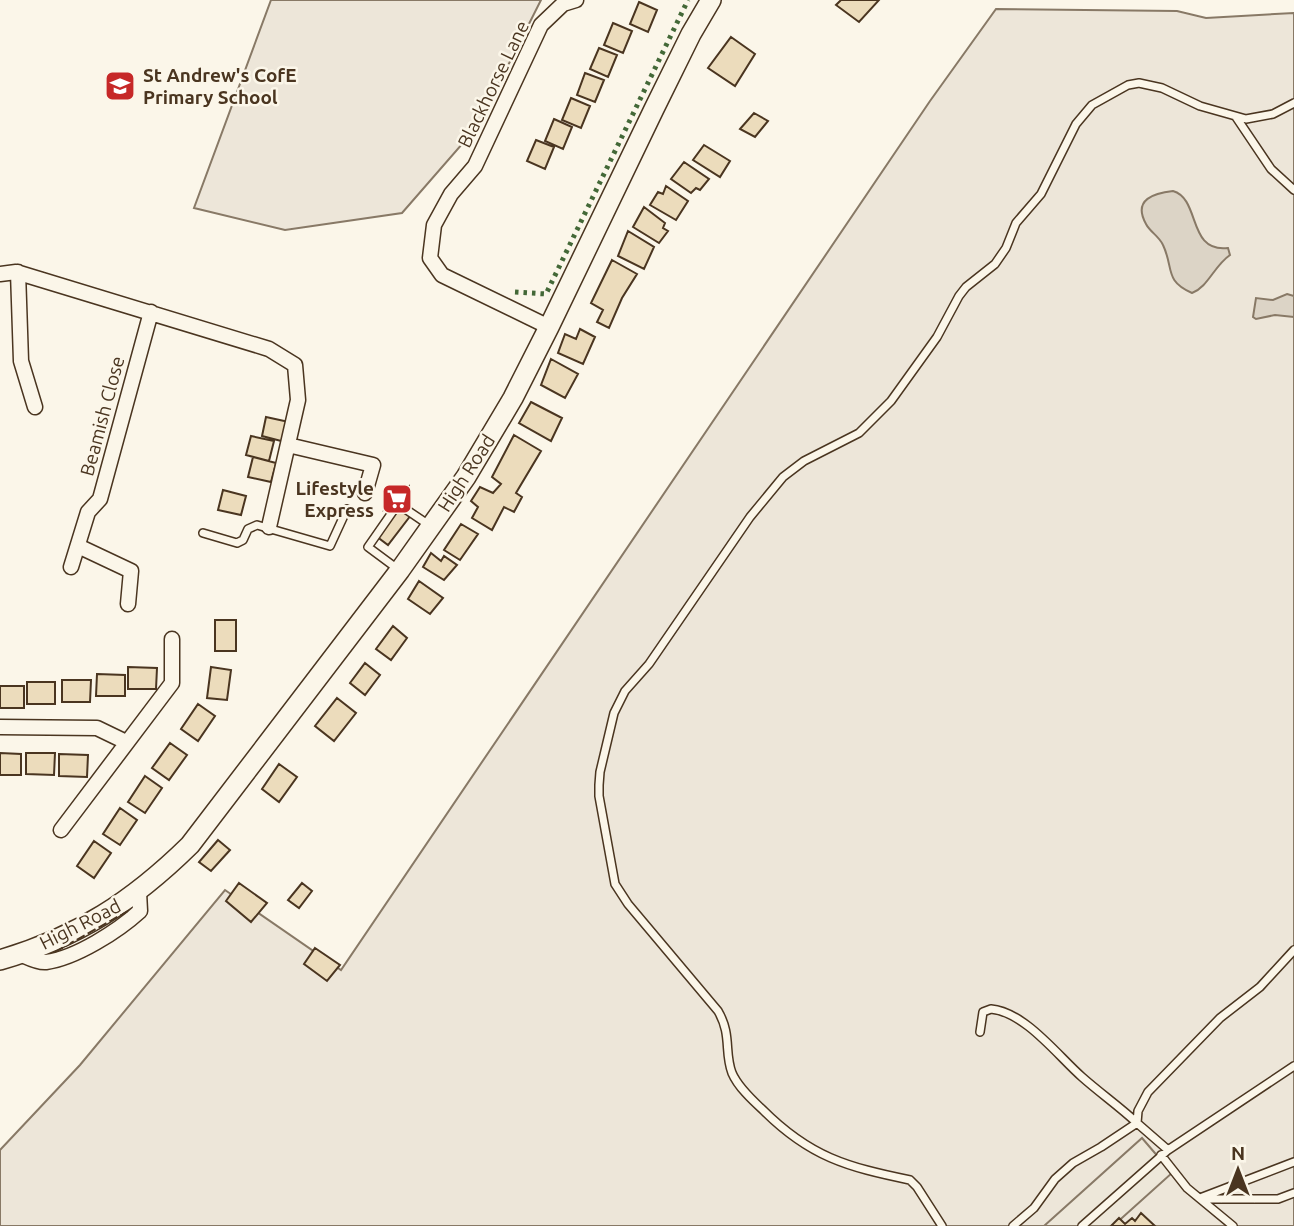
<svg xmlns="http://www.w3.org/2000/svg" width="1294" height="1226" viewBox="0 0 1294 1226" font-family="Ubuntu,sans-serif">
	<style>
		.green { fill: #ede6d9; stroke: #887966; stroke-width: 2 }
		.parking { fill: #ede7d9; stroke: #887966; stroke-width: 2 }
		.water { fill: #dcd4c6; stroke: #887966; stroke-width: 2 }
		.building { fill: #ecdcbc; stroke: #4a3520; stroke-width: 2 }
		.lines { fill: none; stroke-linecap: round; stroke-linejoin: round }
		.lane-casing { stroke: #4a3520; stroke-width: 10 }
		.street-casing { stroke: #4a3520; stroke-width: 17 }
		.secondary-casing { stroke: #4a3520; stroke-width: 22 }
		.lane { stroke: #fbf6e9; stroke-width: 7 }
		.street { stroke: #fbf6e9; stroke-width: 14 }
		.secondary { stroke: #fbf6e9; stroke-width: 19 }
		.hedge { stroke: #436837; stroke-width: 5; stroke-dasharray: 3.5 5; stroke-linecap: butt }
		.fence { stroke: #4a3520; stroke-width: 2; stroke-dasharray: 9 3.5; stroke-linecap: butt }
		.labels { text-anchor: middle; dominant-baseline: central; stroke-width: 5; stroke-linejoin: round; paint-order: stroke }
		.poi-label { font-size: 19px; font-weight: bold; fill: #4a3520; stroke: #fbf6e9; text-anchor: start }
		.street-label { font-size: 19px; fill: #4a3520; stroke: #fbf6e9 }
	</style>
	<rect width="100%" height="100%" fill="#fbf6e9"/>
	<path class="green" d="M271,0H541L477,127L402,213L285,230L194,208Z
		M996,9L1177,11L1206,18L1294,13V1226H0V1150L80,1065L225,890L341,970L930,101Z"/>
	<path class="parking" d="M1142,1138L1172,1173L1113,1226H1044Z"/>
	<path class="water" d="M1173,191C1201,199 1187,253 1228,248L1230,255C1214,266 1208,287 1192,293C1164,281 1174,268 1163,245C1159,236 1150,232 1146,224C1132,199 1155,193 1173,191Z
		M1287,294L1294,296V317L1275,315L1256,319L1253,317L1256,298L1273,300Z"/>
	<path class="building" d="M841,0H879L859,22L836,5Z
		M639,2L657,10L648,32L630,24Z
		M613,23L632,31L623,53L604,45Z
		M731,37L755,54L735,86L708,68Z
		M599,48L617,55L608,77L590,69Z
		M585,73L604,80L595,102L577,95Z
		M571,98L590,106L581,128L562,120Z
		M754,113L768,121L755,137L740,129Z
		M554,119L572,127L563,149L545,141Z
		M536,140L554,147L545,169L527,161Z
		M704,145L730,161L720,177L693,160Z
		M684,162L709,179L700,190L696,188L691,193L671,179Z
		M666,186L688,201L676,220L650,205L658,192L663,194Z
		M644,207L665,223L663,228L668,231L659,243L633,227Z
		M628,231L654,247L644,269L618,256Z
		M612,260L637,274L622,298L609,328L597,322L603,310L591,303Z
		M580,329L595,337L583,364L558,353L565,334L576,339Z
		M551,359L578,374L565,398L541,385Z
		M531,402L562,418L551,441L519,423Z
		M266,417L289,422L285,442L262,436Z
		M514,435L541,451L516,493L522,497L514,512L504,507L492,530L472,518L478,507L471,501L480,487L493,493L501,484L492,477Z
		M251,436L274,441L269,461L246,455Z
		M253,457L276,463L271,482L248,477Z
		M409,486V495L385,509L395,492Z
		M223,490L246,496L241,515L218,510Z
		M399,506L411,515L388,545L376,536Z
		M461,524L478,534L460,560L444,550Z
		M431,553L441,561L444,556L457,565L444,580L423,567Z
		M419,581L443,598L430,614L408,599Z
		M215,620H236V651H215Z
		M393,626L407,638L391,660L376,649Z
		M365,663L380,675L365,695L350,683Z
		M128,667L157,668L156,689H128Z
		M211,667L231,670L227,700L207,698Z
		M97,674L125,675V696H96Z
		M62,680H91L90,702H62Z
		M27,682H55V704H27Z
		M0,686H24V708H0Z
		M337,698L356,713L334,741L315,726Z
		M198,704L215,716L198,741L181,729Z
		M170,743L187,755L169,780L152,768Z
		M0,753L21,754V775H0Z
		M26,753H55L54,775L26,774Z
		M59,754L88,755L87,777L59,776Z
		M279,764L297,777L279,802L262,789Z
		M145,776L162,788L145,813L128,802Z
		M120,808L137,820L120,845L103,834Z
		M218,840L230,850L211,871L199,862Z
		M94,841L111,853L94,878L77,866Z
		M239,883L267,903L251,922L226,901Z
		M302,883L312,891L299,908L288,900Z
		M315,948L340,965L327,981L304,964Z
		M1141,1213L1155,1226H1111L1119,1218L1125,1224L1132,1218L1135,1221Z"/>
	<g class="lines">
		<g class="lane-casing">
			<path id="lane" d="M1236,117L1271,169L1294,190
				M203,533L237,543L243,540L248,529L257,525L330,546L347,509
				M399,570L368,547L398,504L429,525
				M980,1032L983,1012L991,1009C1025,1012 1058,1056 1082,1077C1100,1093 1120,1107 1137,1123L1101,1147L1073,1163L1055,1179L1034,1208L1013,1226
				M1168,1150L1137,1123L1138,1111L1148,1092L1220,1018L1260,987L1294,950
				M1161,1155L1187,1188L1233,1226
				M1200,1198L1294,1162
				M1204,1199H1278L1294,1193
				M942,1226L917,1187L910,1180C847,1167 810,1157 763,1110C752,1100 738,1087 732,1073C724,1052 732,1035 718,1011L628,904L615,884L599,796V785L600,772L614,713L625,691L649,664L750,517L783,477L804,461L859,433L891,401L937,337L959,296L966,287L995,264L1006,248L1016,223L1041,194L1076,124L1092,105L1128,85L1139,83L1162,88L1200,106L1246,119L1273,114L1294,103
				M1082,1226L1168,1150L1294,1066"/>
		</g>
		<g class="street-casing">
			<path id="street" d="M18,272L21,361L35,407
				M0,274L16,272L269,349L295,365L298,400L269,527
				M549,327L442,275L430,258L434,225L451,194L475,166L541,25L563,4L576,0
				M288,445L373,465L365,493
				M78,546L131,571L128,604
				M71,567L88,512L100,499L151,312
				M0,727L97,728L126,742
				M61,830L172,683V639
				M20,954C27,957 38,963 46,962C76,958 118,931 140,911L139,892"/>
		</g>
		<g class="secondary-casing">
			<path id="secondary" d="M0,960C78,937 133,901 190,845L400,570L466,477L513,398L549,327L654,109L691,34L711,0"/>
		</g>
		<use href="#lane" class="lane"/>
		<use href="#street" class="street"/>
		<use href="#secondary" class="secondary"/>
		<path class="hedge" d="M515,292L546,294L688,0"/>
		<path class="fence" d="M55,952L128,911"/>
	</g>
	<defs>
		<g id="school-square" transform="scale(1.575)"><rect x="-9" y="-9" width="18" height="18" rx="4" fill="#c62828" stroke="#fbf6e9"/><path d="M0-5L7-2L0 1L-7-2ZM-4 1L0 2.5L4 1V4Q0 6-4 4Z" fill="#fff"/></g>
		<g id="supermarket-square" transform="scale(1.575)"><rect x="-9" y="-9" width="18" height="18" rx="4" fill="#c62828" stroke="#fbf6e9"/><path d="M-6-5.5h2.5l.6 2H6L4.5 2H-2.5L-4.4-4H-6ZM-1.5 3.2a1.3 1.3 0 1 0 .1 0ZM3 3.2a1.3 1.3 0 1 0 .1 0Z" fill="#fff"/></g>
	</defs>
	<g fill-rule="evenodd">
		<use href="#school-square" x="120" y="86"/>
		<use href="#supermarket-square" x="397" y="499"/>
	</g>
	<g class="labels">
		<g class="poi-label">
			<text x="143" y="75">St Andrew's CofE<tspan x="143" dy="22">Primary School</tspan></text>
			<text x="374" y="488" text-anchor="end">Lifestyle<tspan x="374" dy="22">Express</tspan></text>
		</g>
		<g class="street-label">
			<text transform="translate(493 84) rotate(-64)">Blackhorse Lane</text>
			<text transform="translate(102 416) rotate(-75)">Beamish Close</text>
			<text transform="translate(466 473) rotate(-57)">High Road</text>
			<text transform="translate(80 924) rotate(-27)">High Road</text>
		</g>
	</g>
	<g transform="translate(1238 1170)" stroke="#fbf6e9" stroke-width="5" paint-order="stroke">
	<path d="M0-5L12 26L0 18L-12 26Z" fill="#4a3520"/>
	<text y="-10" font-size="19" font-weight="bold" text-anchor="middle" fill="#4a3520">N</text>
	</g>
</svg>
